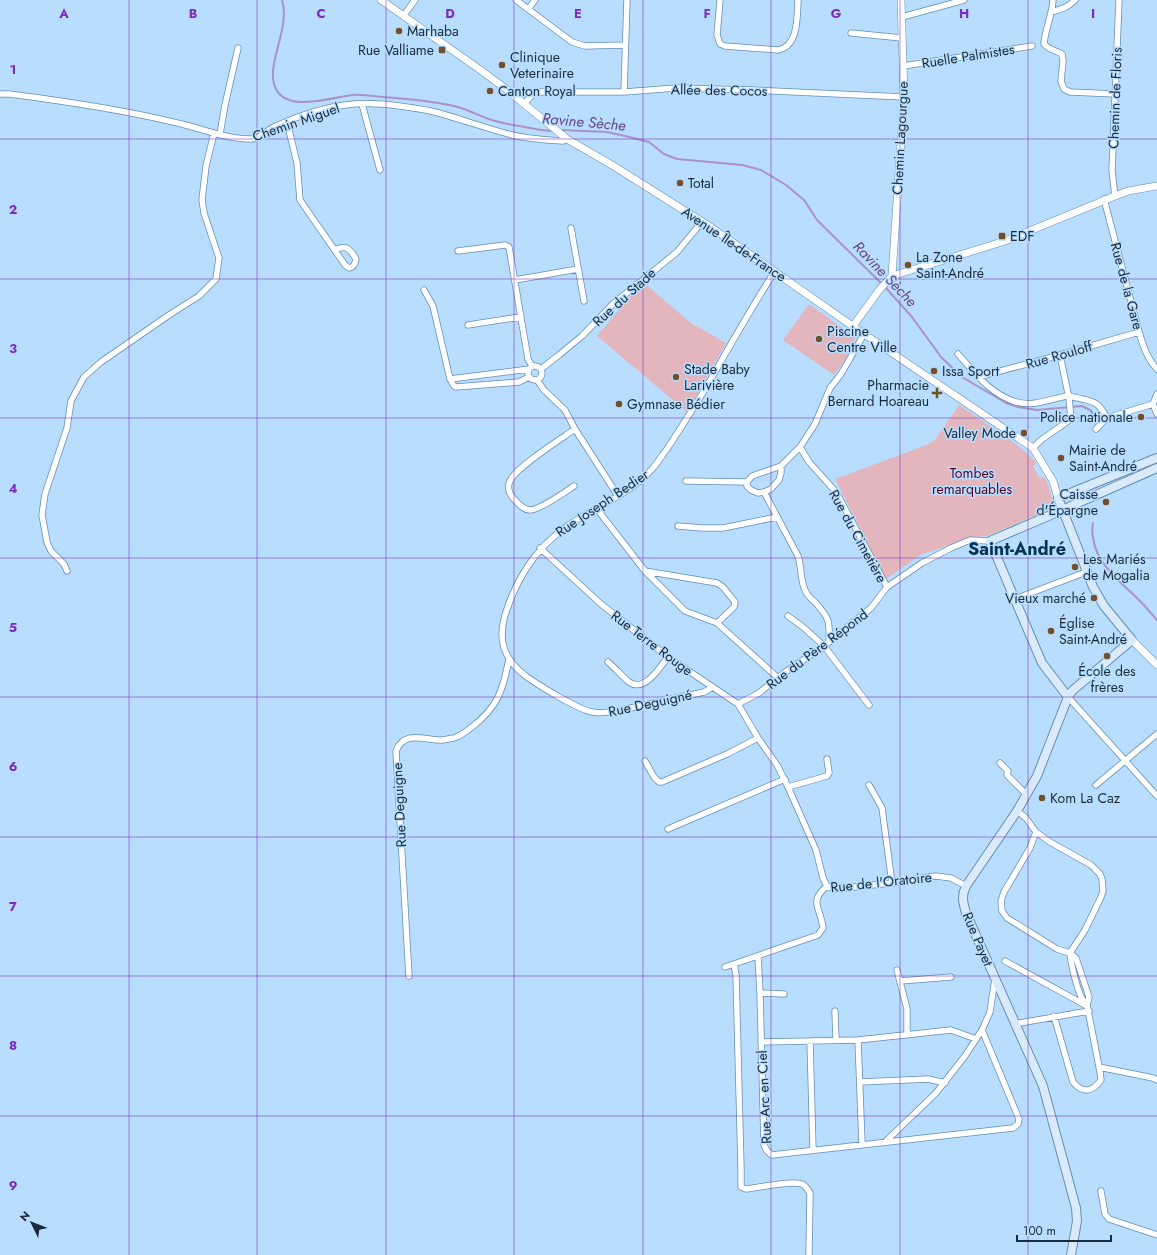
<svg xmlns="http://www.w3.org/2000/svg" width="1157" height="1255" viewBox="0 0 1157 1255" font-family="Jost,sans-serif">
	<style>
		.green { fill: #e3b6be }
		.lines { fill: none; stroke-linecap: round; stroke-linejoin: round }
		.stream { stroke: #ab92c8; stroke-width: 2 }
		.minor-casing { stroke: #628eb4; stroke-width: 7 }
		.tertiary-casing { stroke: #628eb4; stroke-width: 8 }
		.secondary-casing { stroke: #628eb4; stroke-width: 10 }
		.minor { stroke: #fff; stroke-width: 5.5 }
		.tertiary { stroke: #fff; stroke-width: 7 }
		.secondary { stroke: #d9ebfa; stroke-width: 8 }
		.grid { fill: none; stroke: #7b2cbf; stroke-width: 1; stroke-opacity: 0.55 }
		.poi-dot { fill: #734f29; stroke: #b8ddfe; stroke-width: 1.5 }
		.labels { text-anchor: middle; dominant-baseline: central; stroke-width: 3; stroke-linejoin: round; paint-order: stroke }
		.poi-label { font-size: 14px; fill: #192b3a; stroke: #b8ddfe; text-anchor: start }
		.street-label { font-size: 14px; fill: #192b3a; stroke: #b8ddfe }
		.park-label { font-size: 14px; fill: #530222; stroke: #b8ddfe }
		.water-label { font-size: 15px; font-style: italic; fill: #674589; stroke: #b8ddfe }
		.district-label { font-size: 18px; font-weight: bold; fill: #053354; stroke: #b8ddfe }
		.grid-label { font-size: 13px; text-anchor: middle; font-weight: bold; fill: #7b2cbf; stroke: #b8ddfe; stroke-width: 3; stroke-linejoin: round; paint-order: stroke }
	</style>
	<rect width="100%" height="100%" fill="#b8ddfe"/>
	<path class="green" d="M643,282L691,323L726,343L687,412L597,336Z
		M809,304L855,337C856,347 840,366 834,375L783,340Z
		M959,405C985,423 1013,439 1035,461L1036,463L1033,467L1040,478L1042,477L1046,479L1054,503L1049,508V510L987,536L972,537L920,555L886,579L835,479L924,446L934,441Z"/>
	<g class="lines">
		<path class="stream" d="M282,0C291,30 264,66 276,89C288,113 332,97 353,95C360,94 367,96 374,96C401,99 435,100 461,108C470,111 478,115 486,118C499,123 512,125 525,127C535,129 544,131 555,131
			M561,130L607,132L625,136L649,142L664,154L677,159L742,165L761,170L786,185L804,200L817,220L882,284
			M885,287L912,317L941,357L962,377L1006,403L1018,407L1037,410L1082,406L1090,410L1097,418
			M1093,523C1092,528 1092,533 1093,538C1097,565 1120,581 1138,599C1145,606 1151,613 1157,620"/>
		<g class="minor-casing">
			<path id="minor" d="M516,0L572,42L585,46L625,45
				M720,0L717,35L720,44L725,46L778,50C799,46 797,16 798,0
				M1053,0C1052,16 1045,29 1044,44C1049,50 1055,50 1062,54L1063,61L1061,81L1064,89L1070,92L1116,94
				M528,9L535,0
				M1052,12C1061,9 1069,7 1075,0
				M404,15L415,0
				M902,17L964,0
				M851,33L902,38
				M903,66L1032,46
				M624,92L627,0
				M0,94H9C64,101 119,109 173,122C198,127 224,139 250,139C260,139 266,131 274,127C306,112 344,101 380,104C396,105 414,108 431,111C458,118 485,128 512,135C529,139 546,140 563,141L567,139
				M517,98L521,93L535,92H624L676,88L753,90L904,97
				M362,104L380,170
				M524,104L535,92
				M287,122L297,163L300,200L345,265L349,268C354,267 355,264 356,259C350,249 346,244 335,250
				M220,134L225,105L238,48
				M1115,196L1112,171L1119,0
				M1104,199L1139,332C1143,345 1147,359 1157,369
				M571,228L584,301
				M458,251L505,245L509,247L528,359L532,366
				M515,280L578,269
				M424,290L433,306L450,379L454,386L456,387L519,382L529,377
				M468,325L520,317
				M958,354C975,373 990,394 1016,402C1033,407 1050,399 1067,396C1071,396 1077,398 1082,399C1087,400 1094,402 1098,405C1102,409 1105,414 1107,418
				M528 373a7 7 0 1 1 14 0a7 7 0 1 1-14 0Z
				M541,369L559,355L582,336L613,304L677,252L702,222
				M978,377L1060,355L1139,332
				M450,379L529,369
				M537,380L544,390L565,410L575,429L618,496
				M1157,394L1153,404L1157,414
				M1096,429L1107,418L1153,404
				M800,447L809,462L836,492L887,587
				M1033,448L1041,440L1071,419L1069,398L1060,355
				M781,466V473L779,480L771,489L764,492L758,493L751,490L747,486V482L752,476L781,466L800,447L815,424L830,388L841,374L864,334
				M686,481L747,482
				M574,486C565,492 540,510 530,510C523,510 518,503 513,498C509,493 507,487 510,481C516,467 561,439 575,429
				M764,492L798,556C802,568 800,580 805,590C807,595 811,599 815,602C829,618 830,620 829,642
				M597,509L645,571L685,611L717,623L777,677
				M678,526L702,528H723L777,517
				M540,548L601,604L668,657L738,704L758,738L777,765L788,787L816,850L823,878L827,886
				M67,571L64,564L51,551L47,542L42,515L45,494L67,428L71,401L84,377L101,362L169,315L199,296L216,279L219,258L204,213L202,200L206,166L214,133
				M645,571L717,583L723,587L735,602L734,607L717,623
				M1015,599L1086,572
				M788,616L803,627L824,646L869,705
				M608,662C615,668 622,676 629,682C645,693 660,667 668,657
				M713,687L704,692L617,711C609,712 600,714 592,712C577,709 540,686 527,677C503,659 497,640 506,612C520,569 544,538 583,516C607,502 634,490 652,469C658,463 662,455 667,449C681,428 694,407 707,386C729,347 751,308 775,271
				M1068,697L1157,796
				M738,704L759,693L784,673L824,646L871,608L887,587L922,563L951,548L970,540L990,541
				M645,761L654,777L659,782H662L727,754L758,738
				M1000,763L1008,771L1007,775L1026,794
				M869,785L882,808L892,883
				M1096,785L1157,734
				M788,787L827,776L829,773L827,759
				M1017,811L1026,818L1036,832L1030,848L1004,892L1001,901L1002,911L1007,918L1057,949L1070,953L1076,958L1089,997L1087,1005L1100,1072L1101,1080C1092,1092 1083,1094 1073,1082L1054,1016
				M668,829L785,779
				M1036,832L1050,842L1091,865L1100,874L1102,879L1103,891L1101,897L1085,930L1070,953
				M827,886L835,889L892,883L936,876L951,878L966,886
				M1070,953C1071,964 1078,996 1085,1003
				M758,956L760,993L764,1145L767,1151L772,1155L1013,1128L1018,1124L1019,1119L982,1030
				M1005,961L1087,1006
				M734,964L736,975L741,1168V1187L746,1189C758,1188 791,1180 802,1184C806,1186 808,1190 810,1193L809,1255
				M725,967L818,935L823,928C821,908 808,902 827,886
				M897,970L907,1009V1035
				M409,976L396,751C405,729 425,741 442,740C446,740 450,738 454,738C460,736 467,731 472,727C498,707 503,690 509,659
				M900,981L951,977
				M760,993L784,994
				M835,1011L836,1040
				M1014,1024L1089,1011
				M858,1040L862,1144
				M810,1041L813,1150
				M761,1042L858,1040L951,1030L976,1039
				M1099,1067L1153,1078L1157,1080
				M860,1082L928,1079L945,1083
				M886,1141L936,1093L965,1056L982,1030L990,1012L995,979
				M1101,1191L1105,1214L1109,1219L1157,1235"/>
		</g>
		<g class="tertiary-casing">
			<path id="tertiary" d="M381,0L479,69L506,89L567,139L612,165L712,228L864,334L1033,448L1053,481L1058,498
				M892,276L904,97L901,0
				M853,326L880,289L892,276L1005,241L1115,196L1128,191L1157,186
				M1132,640L1157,665"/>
		</g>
		<g class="secondary-casing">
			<path id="secondary" d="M1068,697L1042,663L990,541L1053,514L1157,468
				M1071,1255L1077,1221L1076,1208L1043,1086L966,913C963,902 961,896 966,886L1017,811L1037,776L1068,697L1072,691L1132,640L1104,606L1093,587L1058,498L1157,458"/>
		</g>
		<use href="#minor" class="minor"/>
		<use href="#tertiary" class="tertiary"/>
		<use href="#secondary" class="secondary"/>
	</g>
	<path class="grid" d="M129,0V1255M257,0V1255M386,0V1255M514,0V1255M643,0V1255M771,0V1255M900,0V1255M1028,0V1255M0,139H1157M0,279H1157M0,418H1157M0,558H1157M0,697H1157M0,837H1157M0,976H1157M0,1116H1157"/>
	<g class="poi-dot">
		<circle cx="399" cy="31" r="4"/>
		<rect x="438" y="46" width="8" height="8" rx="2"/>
		<circle cx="502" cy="65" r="4"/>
		<circle cx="490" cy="91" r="4"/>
		<circle cx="680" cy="183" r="4"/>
		<rect x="998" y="232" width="8" height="8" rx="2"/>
		<circle cx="908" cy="265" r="4"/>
		<circle cx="819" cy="339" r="4"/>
		<circle cx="934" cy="371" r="4"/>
		<circle cx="676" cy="377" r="4"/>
		<path d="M935 387h4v4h4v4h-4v4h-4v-4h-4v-4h4z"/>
		<circle cx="619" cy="404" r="4"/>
		<circle cx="1141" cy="417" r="4"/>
		<circle cx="1024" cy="433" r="4"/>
		<circle cx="1061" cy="458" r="4"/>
		<circle cx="1106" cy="502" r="4"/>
		<circle cx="1075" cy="567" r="4"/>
		<circle cx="1094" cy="598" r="4"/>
		<circle cx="1051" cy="631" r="4"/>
		<circle cx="1107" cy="656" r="4"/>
		<circle cx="1042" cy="798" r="4"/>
	</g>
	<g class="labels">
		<g class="poi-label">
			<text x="407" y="31">Marhaba</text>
			<text x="434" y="50" text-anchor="end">Rue Valliame</text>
			<text x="510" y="57">Clinique<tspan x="510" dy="16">Veterinaire</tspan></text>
			<text x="498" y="91">Canton Royal</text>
			<text x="688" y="183">Total</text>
			<text x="1010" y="236">EDF</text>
			<text x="916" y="257">La Zone<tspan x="916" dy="16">Saint-André</tspan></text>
			<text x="827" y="331">Piscine<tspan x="827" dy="16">Centre Ville</tspan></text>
			<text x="684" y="369">Stade Baby<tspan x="684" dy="16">Larivière</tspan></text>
			<text x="942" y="371">Issa Sport</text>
			<text x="929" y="385" text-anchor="end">Pharmacie<tspan x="929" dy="16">Bernard Hoareau</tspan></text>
			<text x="627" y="404">Gymnase Bédier</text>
			<text x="1133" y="417" text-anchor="end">Police nationale</text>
			<text x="1016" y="433" text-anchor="end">Valley Mode</text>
			<text x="1069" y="450">Mairie de<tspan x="1069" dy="16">Saint-André</tspan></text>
			<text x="1098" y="494" text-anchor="end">Caisse<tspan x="1098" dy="16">d'Épargne</tspan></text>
			<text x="1083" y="559">Les Mariés<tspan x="1083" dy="16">de Mogalia</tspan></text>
			<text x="1086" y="598" text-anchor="end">Vieux marché</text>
			<text x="1059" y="623">Église<tspan x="1059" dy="16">Saint-André</tspan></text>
			<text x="1107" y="671" text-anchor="middle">École des<tspan x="1107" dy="16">frères</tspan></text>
			<text x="1050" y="798">Kom La Caz</text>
		</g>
		<g class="street-label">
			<text transform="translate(968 56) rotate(-9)">Ruelle Palmistes</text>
			<text transform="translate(719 90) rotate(1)">Allée des Cocos</text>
			<text transform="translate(1115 98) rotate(-88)">Chemin de Floris</text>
			<text transform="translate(296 122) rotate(-19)">Chemin Miguel</text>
			<text transform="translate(900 138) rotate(-87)">Chemin Lagourgue</text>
			<text transform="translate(734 244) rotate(34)">Avenue Île-de-France</text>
			<text transform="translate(1127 286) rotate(75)">Rue de la Gare</text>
			<text transform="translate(624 297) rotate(-42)">Rue du Stade</text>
			<text transform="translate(1059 355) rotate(-16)">Rue Rouloff</text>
			<text transform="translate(602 503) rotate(-34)">Rue Joseph Bedier</text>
			<text transform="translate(858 536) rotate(61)">Rue du Cimetière</text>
			<text transform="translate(652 643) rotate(37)">Rue Terre Rouge</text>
			<text transform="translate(817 649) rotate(-37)">Rue du Père Répond</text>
			<text transform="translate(650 703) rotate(-12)">Rue Deguigné</text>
			<text transform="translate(399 805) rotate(-93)">Rue Deguigne</text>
			<text transform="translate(881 882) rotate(-6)">Rue de l'Oratoire</text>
			<text transform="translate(978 939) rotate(67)">Rue Payet</text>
			<text transform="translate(764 1097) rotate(-93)">Rue Arc en Ciel</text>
		</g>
		<g class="park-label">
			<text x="972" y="473">Tombes<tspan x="972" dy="16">remarquables</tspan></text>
		</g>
		<g class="water-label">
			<text transform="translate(584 122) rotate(5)">Ravine Sèche</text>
			<text transform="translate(885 274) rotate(46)">Ravine Sèche</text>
		</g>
		<g class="district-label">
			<text x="1017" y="549">Saint-André</text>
		</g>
	</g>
	<g class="grid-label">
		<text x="64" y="18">A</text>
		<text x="193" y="18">B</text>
		<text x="321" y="18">C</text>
		<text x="450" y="18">D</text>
		<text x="578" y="18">E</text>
		<text x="707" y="18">F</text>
		<text x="836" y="18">G</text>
		<text x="964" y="18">H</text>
		<text x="1093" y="18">I</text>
		<text x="13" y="74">1</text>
		<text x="13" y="214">2</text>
		<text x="13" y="353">3</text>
		<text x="13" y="493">4</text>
		<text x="13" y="632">5</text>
		<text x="13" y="771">6</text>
		<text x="13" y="911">7</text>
		<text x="13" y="1050">8</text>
		<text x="13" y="1190">9</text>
	</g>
	<g transform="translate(32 1223) rotate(313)" stroke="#b8ddfe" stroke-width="3" paint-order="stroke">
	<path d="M0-3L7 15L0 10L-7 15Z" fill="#192b3a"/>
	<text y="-6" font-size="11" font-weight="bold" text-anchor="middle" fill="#192b3a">N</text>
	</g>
	<path d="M1017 1235v6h94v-6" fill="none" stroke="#192b3a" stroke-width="2"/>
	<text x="1023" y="1235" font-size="12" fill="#192b3a" stroke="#b8ddfe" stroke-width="3" paint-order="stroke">100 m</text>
</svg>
